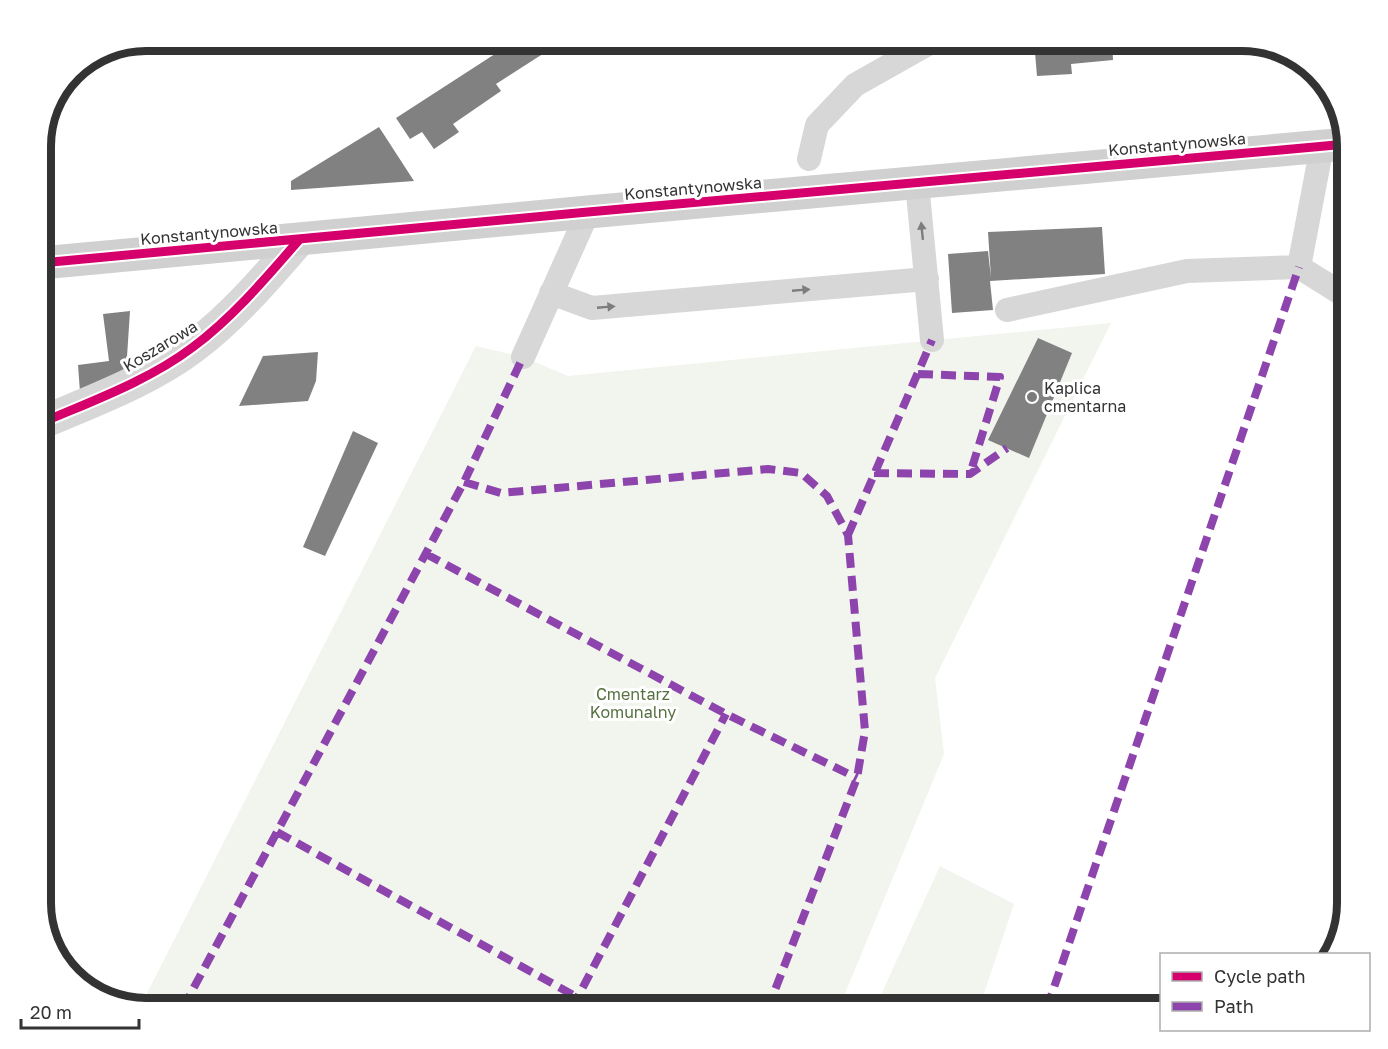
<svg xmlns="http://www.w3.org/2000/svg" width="1388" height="1049" viewBox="0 0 1388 1049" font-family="'Golos Text',sans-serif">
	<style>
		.green { fill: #f1f5ed }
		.building { fill: #818181 }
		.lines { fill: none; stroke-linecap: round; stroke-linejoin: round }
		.service { stroke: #d7d7d7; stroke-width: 24 }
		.minor { stroke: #d7d7d7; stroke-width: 33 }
		.secondary { stroke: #d0d0d0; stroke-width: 33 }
		.quiet { stroke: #8e44ad; stroke-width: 8; stroke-dasharray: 15 8; stroke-linecap: butt }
		.cycleway-casing { stroke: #fff; stroke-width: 13 }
		.cycleway { stroke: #d6006c; stroke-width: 9 }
		.oneway { fill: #7d7d7d }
		.poi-dot { fill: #7a7a7a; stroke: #fff; stroke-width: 2 }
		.labels { text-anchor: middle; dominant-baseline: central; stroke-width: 6; stroke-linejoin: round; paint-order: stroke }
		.street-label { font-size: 16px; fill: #333; stroke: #fff }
		.poi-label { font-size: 16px; fill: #333; stroke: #fff; text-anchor: start }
		.park-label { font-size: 16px; fill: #56703f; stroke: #fff }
		.rim { fill: none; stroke: #333; stroke-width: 8 }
	</style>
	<rect width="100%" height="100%" fill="#fff"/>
	<path class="green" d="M1111,323L935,678L944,754L839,1008H145L140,1007L476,346L523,357L568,376Z
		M940,866L1014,904L979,1008H875Z"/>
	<path class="building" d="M515,41H563L496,84L501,91L453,124L459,132L434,149L422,132L410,139L396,118Z
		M1034,41H1112L1113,60L1071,64L1072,74L1037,76Z
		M379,127L414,181L291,190V181Z
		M1102,227L1105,274L990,281L993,310L952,313L948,254L988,251L991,278L988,232Z
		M130,311L126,372L80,392L78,365L109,361L103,314Z
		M1038,338L1072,353L1029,458L988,440Z
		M318,352L316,381L308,401L239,406L263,356Z
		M353,431L378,443L325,556L303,547Z
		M41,525L48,529L41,546Z"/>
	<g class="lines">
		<path class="service" d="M1322,146L1299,267L1347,297
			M809,159L817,125L855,85L933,41
			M917,183L932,340
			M551,293L592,308L927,279
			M1007,310L1187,271L1299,267
			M523,357L588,212"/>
		<path class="minor" d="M41,423C92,401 148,381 193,347C233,317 266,278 299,240"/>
		<path class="secondary" d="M41,263L588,212L1347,144"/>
		<path class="quiet" d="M918,374L1000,377L970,474
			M874,473L970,474L1007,448
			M464,482L501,493L768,469L801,473L827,496L848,535L865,731L857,778L768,1008
			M848,535L932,340
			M426,554L726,714L857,778
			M277,832L597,1008
			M183,1008L464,482L523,357
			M572,1008L726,714
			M1047,1008L1299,267"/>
		<g class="cycleway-casing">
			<path id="cycleway" d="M41,263L588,212L1347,144
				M41,423C92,401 148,381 193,347C233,317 266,278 299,240"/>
		</g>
		<use href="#cycleway" class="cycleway"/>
	</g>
	<defs><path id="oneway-solid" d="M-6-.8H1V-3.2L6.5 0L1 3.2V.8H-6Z" transform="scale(1.5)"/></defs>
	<g class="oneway">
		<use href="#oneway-solid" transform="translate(922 231) rotate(-96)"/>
		<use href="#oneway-solid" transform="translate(801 290) rotate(-5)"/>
		<use href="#oneway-solid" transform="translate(606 307) rotate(-5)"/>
	</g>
	<circle class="poi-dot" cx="1032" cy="397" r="6"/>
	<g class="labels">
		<g class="street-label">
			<text transform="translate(1177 144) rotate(-5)">Konstantynowska</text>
			<text transform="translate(693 188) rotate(-5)">Konstantynowska</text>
			<text transform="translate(209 233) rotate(-5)">Konstantynowska</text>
			<text transform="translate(160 346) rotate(-31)">Koszarowa</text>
		</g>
		<g class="poi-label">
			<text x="1044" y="388">Kaplica<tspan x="1044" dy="18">cmentarna</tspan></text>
		</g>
		<g class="park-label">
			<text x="633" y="694">Cmentarz<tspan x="633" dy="18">Komunalny</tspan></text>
		</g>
	</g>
	<path d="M0 0H1388V1049H0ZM146 51H1242A95 95 0 0 1 1337 146V903A95 95 0 0 1 1242 998H146A95 95 0 0 1 51 903V146A95 95 0 0 1 146 51Z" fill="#fff" fill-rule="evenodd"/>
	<path class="rim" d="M146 51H1242A95 95 0 0 1 1337 146V903A95 95 0 0 1 1242 998H146A95 95 0 0 1 51 903V146A95 95 0 0 1 146 51Z"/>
	<rect x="1160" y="953" width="210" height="78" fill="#ffffff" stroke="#adadad" stroke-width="1.5"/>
	<rect x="1172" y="972" width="30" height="9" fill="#d6006c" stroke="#adadad" stroke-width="1.5"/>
	<text x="1214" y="983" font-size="18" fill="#333333">Cycle path</text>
	<rect x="1172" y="1002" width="30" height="9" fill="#8e44ad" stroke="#adadad" stroke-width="1.5"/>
	<text x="1214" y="1013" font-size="18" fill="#333333">Path</text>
	<path d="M21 1019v9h118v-9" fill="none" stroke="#333333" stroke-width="3"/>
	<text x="30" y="1019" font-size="18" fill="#333333" stroke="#ffffff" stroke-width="4.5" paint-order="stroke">20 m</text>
</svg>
